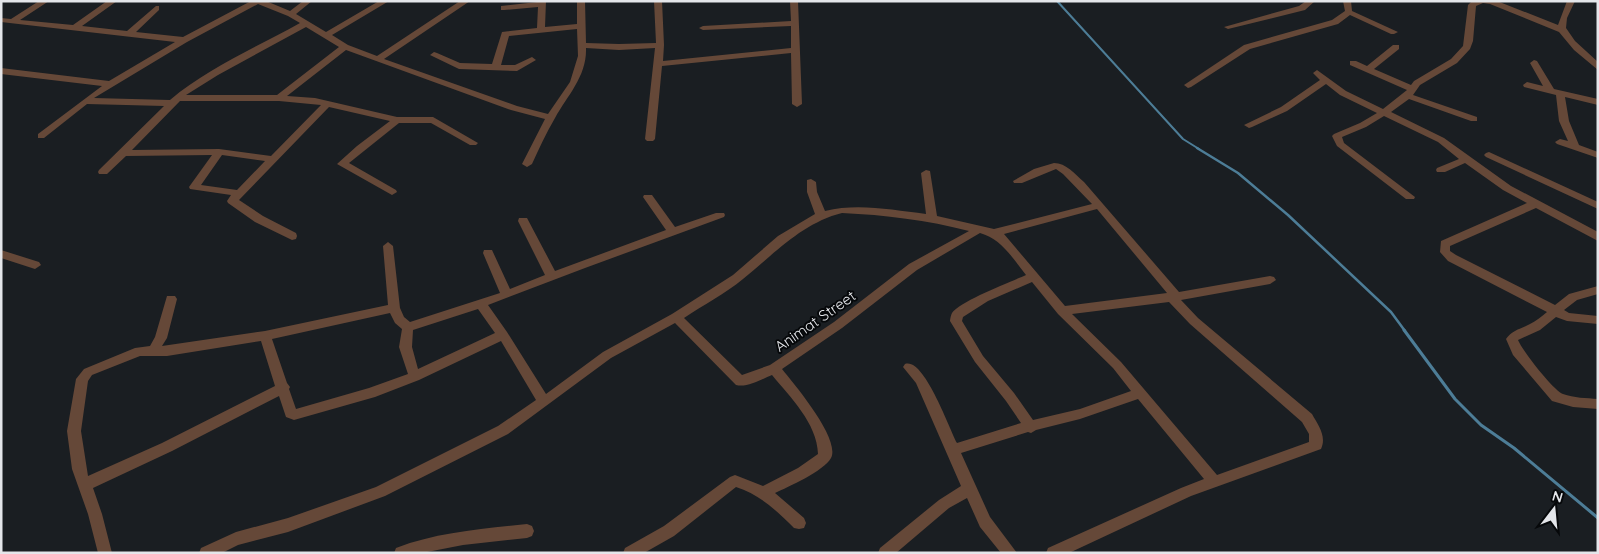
<svg xmlns="http://www.w3.org/2000/svg" width="1599" height="554" viewBox="0 0 1599 554" font-family="Quicksand,sans-serif">
	<style>
		.lines { fill: none; stroke-linecap: round; stroke-linejoin: round }
		.stream-far2 { stroke: #4d7d97; stroke-width: 2 }
		.stream-far1 { stroke: #4d7d97; stroke-width: 2.5 }
		.stream { stroke: #4d7d97; stroke-width: 3 }
		.minor { fill: #654838; fill-rule: evenodd }
		.labels { text-anchor: middle; dominant-baseline: central; stroke-width: 4; stroke-linejoin: round; paint-order: stroke }
		.street-label { font-size: 15px; fill: #e4e6ea; stroke: #06080a }
	</style>
	<rect width="100%" height="100%" fill="#1a1e22"/>
	<g class="lines">
		<path class="stream-far2" d="M1057,1L1183,139L1199,149"/>
		<path class="stream-far1" d="M1197,148L1238,173L1288,215L1391,312L1405,331"/>
		<path class="stream" d="M1404,330L1455,399L1481,425L1514,448L1598,518"/>
		<path class="minor" d="M39,1H49L20,20L73,25L107,1H117L82,26L127,31L156,6H159V10L136,32L183,37L251,1H266L290,11L303,1H312L296,14L326,32L379,1H389L332,35L348,45L377,56L460,1H470L384,59L517,106L548,114L570,82L578,56L577,29L509,36L501,65H515L532,57L536,60L517,71L459,69L430,55L434,52L437,53L460,63L492,64L502,32L537,28L538,7L504,10H501V6L546,1L545,27L577,24V1H585L586,43L619,44L656,43L654,1H662L664,45L663,61L791,48V26L703,30L699,28L703,26L791,21L790,1H798L802,104L797,107L792,104L791,53L662,66L655,139L653,141H647L645,139L655,48L619,50L586,48C587,76 568,95 555,118C546,133 539,149 532,164L527,167L522,164L545,119L511,110L346,50L287,96L315,98L397,117H433L478,143L476,145H470L431,123H399L349,163L396,190L397,192L392,195L337,164L357,146L390,121L329,107L239,200L263,216L296,233L297,236L296,239L292,240L255,222L228,203L227,201L231,195L190,189L189,187L212,155L126,156L107,174H99L98,172L99,170L164,106L87,104L44,138H38V134L102,86L1,74V68L109,81L175,42L1,22V18L11,19ZM258,4L288,16L300,23C257,47 208,68 170,100L94,98L187,42ZM306,27L339,47L277,95H186L218,75ZM180,101H279L321,105L271,156L219,149L132,150ZM222,155L265,161L237,190L201,185Z
			M1306,1H1315L1305,10L1228,29L1224,27L1299,6Z
			M1343,1H1351L1352,11L1398,32L1394,34H1391L1350,15L1338,24L1250,49L1191,87L1188,88L1184,85L1244,45L1332,20L1345,11Z
			M1472,1H1497L1558,25L1567,1H1575L1567,18L1566,28L1575,41L1598,62V70L1574,50L1559,32L1490,4L1483,3L1476,6L1473,41L1470,49L1457,63L1420,85L1413,95L1477,117V121H1471L1409,99L1391,112L1444,138L1511,186L1598,232V241L1536,208L1450,246V251L1456,255L1555,305L1569,294L1598,286V294L1577,300L1564,310L1569,313L1598,316V324L1567,321L1556,317L1540,330L1518,340C1522,350 1553,390 1563,394C1574,398 1586,398 1598,399V409L1573,407L1552,401L1513,355L1506,339C1512,330 1521,329 1530,324C1536,321 1542,316 1547,312L1448,261L1440,252L1441,241L1527,203L1503,190L1465,163L1445,172H1437L1436,170L1437,168L1459,159L1438,142L1384,116L1366,127L1342,137L1344,143L1415,197L1414,199H1406L1337,146L1332,136L1334,134L1360,123L1377,113L1340,95L1326,84L1287,111L1252,127L1249,128L1244,125L1281,107L1320,80L1313,73L1317,70L1346,91L1383,109L1407,90L1350,65V61H1356L1367,66L1393,45H1399V49L1374,69L1411,85L1414,81L1451,59L1463,46L1468,5Z
			M1534,60L1537,61L1554,89L1598,99V105L1565,97L1569,121L1579,145L1598,152V158L1557,144L1555,142L1560,139L1568,141L1559,121L1556,95L1524,87L1523,85L1527,82L1543,86L1530,63Z
			M1489,152L1598,202V209L1486,157L1484,155L1486,153Z
			M1054,163C1066,163 1075,174 1084,182L1179,292L1270,276L1274,277L1276,280L1270,284L1181,300L1198,318L1312,414C1318,425 1327,436 1321,449L1191,496L1069,553H1046L1048,548L1181,488L1204,479L1138,399L1080,419L1036,430L1031,433L1028,432L961,453L990,517L1017,553H1001L980,527L967,498L949,508L896,553H878L880,548L939,500L961,486L916,383L903,367L905,364C924,357 949,428 957,443L1021,423L1006,401L975,362L950,321C950,319 951,315 952,313C960,301 1011,282 1026,275C1013,259 1002,239 980,233L917,270L842,328L782,369C794,384 841,439 831,458C824,471 788,487 775,493L804,518L806,523L804,528L799,529L794,528C777,511 759,494 736,487L674,536L644,553H623L625,548L664,526L730,477L735,475L763,486L798,468L818,454C817,423 790,397 772,375C762,379 747,388 736,385L675,323L611,358L508,434L385,496L288,532L238,545L222,553H199L201,548L236,532L288,518L376,487L498,426L536,400L501,341L419,380L375,397L294,420L286,417L279,396L172,451L93,488L102,514L112,553H98L88,514L72,469L67,431L76,379L84,369L135,348L150,346L155,337L167,296H175L177,299L167,338L162,346L265,331L388,305L383,246L388,242L393,246L400,308L404,317L410,322L500,293L483,253L484,250H492L510,289L545,275L518,221L519,218H527L555,271L666,230L643,197L644,195H652L675,227L716,213H724L725,215L724,217L585,268L488,305L507,332L546,394L603,352L672,314L733,275L778,236L815,214L807,192V180L811,179L816,182L817,192L825,211C858,203 892,210 926,214L921,173L926,170L930,171L937,216L994,229L1092,204L1063,174L1056,169L1022,183H1014L1013,181L1034,169ZM1097,209L1167,293L1065,306L1004,234ZM842,213C885,215 927,220 969,231L909,264L834,322L770,365L742,375L684,318C703,305 725,294 743,279C774,254 802,223 842,213ZM1032,282L1058,314L1113,368L1131,391L1080,409L1033,420L1014,393L983,356L962,321L963,317L988,301ZM1169,302L1190,324L1302,422L1309,434V442L1217,475L1121,362L1072,314ZM478,309L495,333L418,369L412,347L413,330ZM390,313L395,323L402,329L399,347L408,374L369,388L296,409L289,389L290,387L287,383L272,339ZM261,341L275,386L162,443L88,476L81,431L88,381L92,375L140,356H167Z
			M1,250L39,262L41,265L35,269L1,258Z
			M527,524L532,526L534,531L532,536L527,538L463,545L422,553H394L396,548C438,532 482,529 527,524Z"/>
	</g>
	<g class="labels">
		<g class="street-label">
			<text transform="translate(815 321) rotate(-35)">Animat Street</text>
		</g>
	</g>
	<rect width="1599" height="554" fill="none" stroke="#e4e6ea" stroke-width="5"/>
	<g transform="translate(1554 509) rotate(16)" stroke="#06080a" stroke-width="4" paint-order="stroke">
	<path d="M0-4L9 19L0 12L-9 19Z" fill="#e4e6ea"/>
	<text y="-8" font-size="14" font-weight="bold" text-anchor="middle" fill="#e4e6ea">N</text>
	</g>
</svg>
